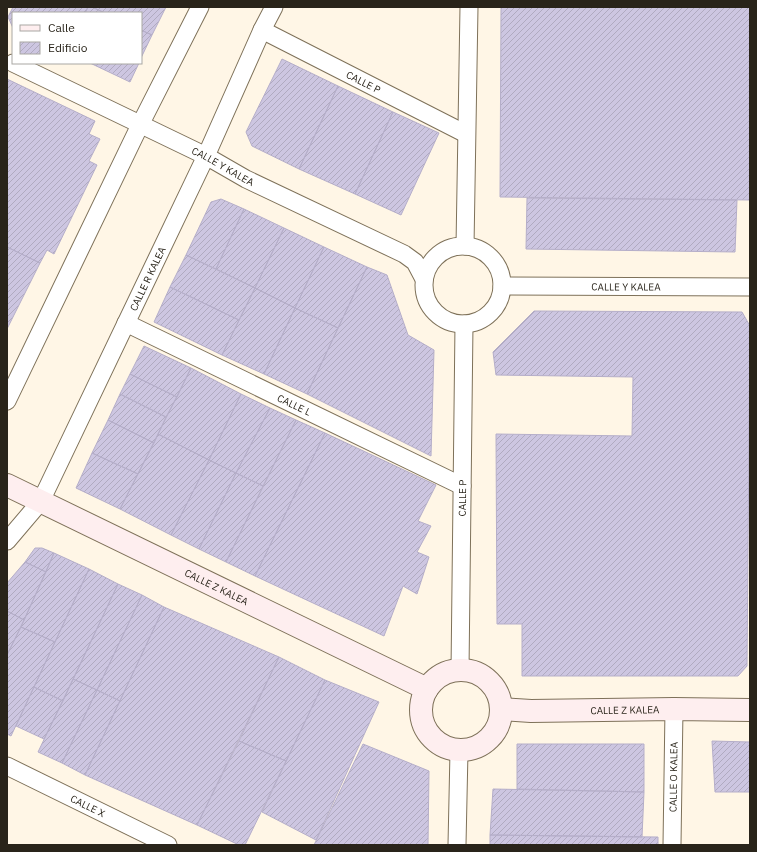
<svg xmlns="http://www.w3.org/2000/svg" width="757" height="852" viewBox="0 0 757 852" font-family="'IBM Plex Sans',sans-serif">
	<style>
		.building { fill: url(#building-hatch); stroke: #b5aec9 }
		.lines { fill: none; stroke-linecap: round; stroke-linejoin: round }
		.street-casing { stroke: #7e7159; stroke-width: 19 }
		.secondary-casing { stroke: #7e7159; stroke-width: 24 }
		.street { stroke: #fff; stroke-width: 17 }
		.secondary { stroke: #feeeef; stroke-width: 22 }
		.labels { text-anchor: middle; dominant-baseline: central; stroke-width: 3; stroke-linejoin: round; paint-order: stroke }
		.street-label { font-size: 10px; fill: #29241a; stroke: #fff }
	</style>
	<defs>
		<pattern id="building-hatch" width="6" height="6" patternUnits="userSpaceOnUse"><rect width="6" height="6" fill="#cdc6e1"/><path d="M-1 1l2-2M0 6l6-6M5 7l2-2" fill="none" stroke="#b0aac0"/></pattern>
	</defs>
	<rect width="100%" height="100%" fill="#fff6e6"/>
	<path class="building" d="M13,7H88L85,13H13V28L8,17Z
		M88,7H92L105,13H85Z
		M92,7H166L152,35L141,30V13H105Z
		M501,7H750V200L500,197Z
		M141,30L152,35L141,58Z
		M282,59L338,86L299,169L252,146L246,132Z
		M90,63H139L130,82Z
		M7,79L95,121L89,134L100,139L89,161L97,165L54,254L47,250L40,263L7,247Z
		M338,86L393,112L355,194L299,169Z
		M393,112L439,133L401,215L355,194Z
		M527,198L737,200L735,252L526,249Z
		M221,199L244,209L216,269L186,255L211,202Z
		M244,209L284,228L255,288L216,269Z
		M284,228L324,247L295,308L255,288Z
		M7,247L40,263L7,329Z
		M324,247L367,267L338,328L295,308Z
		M186,255L255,288L239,320L170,287Z
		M367,267L387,275L408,335L434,350L431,456L307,394Z
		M170,287L239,320L222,355L154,322Z
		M255,288L295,308L264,374L222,355Z
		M295,308L338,328L307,394L264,374Z
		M534,311L742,312L750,326L747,666L738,676H522V624H497L496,434L632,436L633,377L496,375L493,352Z
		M144,346L191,368L177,397L130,374Z
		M191,368L241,394L209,460L158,434Z
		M130,374L177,397L166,417L120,394Z
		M120,394L166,417L154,443L108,420Z
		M241,394L270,408L236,473L209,460Z
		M270,408L296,420L263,486L236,473Z
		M108,420L154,443L138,474L92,453Z
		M296,420L325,433L255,576L226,562Z
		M325,433L436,485L418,521L431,526L417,552L429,557L417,594L403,586L384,636L255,576Z
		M158,434L209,460L171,535L120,509Z
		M92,453L138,474L120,509L76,488Z
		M209,460L236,473L199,549L171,535Z
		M236,473L263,486L226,562L199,549Z
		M35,548H42L54,553L46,572L25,562Z
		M54,553L89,569L55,642L21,627Z
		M25,562L46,572L24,620L7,611V583Z
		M89,569L118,584L63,701L34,687Z
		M118,584L142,595L97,690L73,679Z
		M142,595L164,607L120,701L97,690Z
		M164,607L279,657L197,825L85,775Z
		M7,611L24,620L7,655Z
		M21,627L55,642L11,736L7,734V655Z
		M279,657L325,680L286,761L239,741Z
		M73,679L97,690L62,763L38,752Z
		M325,680L379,702L316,840L262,812Z
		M34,687L63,701L44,739L16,726Z
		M97,690L120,701L85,775L62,763Z
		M239,741L286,761L245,845H239L197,825Z
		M712,741L750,742V792H715Z
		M363,744L429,771L428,845H314Z
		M517,744H644V792L517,789Z
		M493,789L644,792L642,837L490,835Z
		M490,835L658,837V845H490Z"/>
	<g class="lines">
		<g class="street-casing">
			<g id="street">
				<path id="s1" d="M262,30L466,134"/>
				<path id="s2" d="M13,63L206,156L246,179L404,254L415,262L424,279"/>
				<path d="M465,246L469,7"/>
				<circle cx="463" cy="285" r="39"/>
				<path id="s3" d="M502,286L750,287"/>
				<path id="s4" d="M126,323L462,486"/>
				<path d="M7,401L140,125L200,7"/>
				<path id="s5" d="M7,541L41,501L206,156L262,30L274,7"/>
				<path id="s6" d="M460,671L464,324"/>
				<path id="s7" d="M7,766L168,845"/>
				<path d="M457,845L459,751"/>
				<path id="s8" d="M672,845L674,709"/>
			</g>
		</g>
		<g class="secondary-casing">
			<g id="secondary">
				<path id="s9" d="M7,485L427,689"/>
				<circle cx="461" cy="710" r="40"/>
				<path id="s10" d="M501,709L531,711L674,709L750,710"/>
			</g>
		</g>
		<use href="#street" class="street"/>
		<use href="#secondary" class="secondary"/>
	</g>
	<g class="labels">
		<g class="street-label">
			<text stroke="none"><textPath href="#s1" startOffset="114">CALLE P</textPath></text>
			<text stroke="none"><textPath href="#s2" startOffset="234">CALLE Y KALEA</textPath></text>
			<text stroke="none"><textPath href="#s5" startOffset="299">CALLE R KALEA</textPath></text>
			<text stroke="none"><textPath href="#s3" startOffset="124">CALLE Y KALEA</textPath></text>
			<text stroke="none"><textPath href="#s4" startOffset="187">CALLE L</textPath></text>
			<text stroke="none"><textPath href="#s6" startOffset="173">CALLE P</textPath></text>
			<text stroke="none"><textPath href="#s9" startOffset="233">CALLE Z KALEA</textPath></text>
			<text stroke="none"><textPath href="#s10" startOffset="124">CALLE Z KALEA</textPath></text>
			<text stroke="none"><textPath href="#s8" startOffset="68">CALLE O KALEA</textPath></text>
			<text stroke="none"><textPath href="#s7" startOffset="90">CALLE X</textPath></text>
		</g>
	</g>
	<rect width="757" height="852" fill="none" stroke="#29241a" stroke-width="16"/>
	<rect x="12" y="12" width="130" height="52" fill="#ffffff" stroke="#a9a7a3"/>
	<rect x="20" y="25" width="20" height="6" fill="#feeeef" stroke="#a9a7a3"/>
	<text x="48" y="32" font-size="12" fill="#29241a">Calle</text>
	<rect x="20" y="42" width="20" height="12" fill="url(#building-hatch)" stroke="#a9a7a3"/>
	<text x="48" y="52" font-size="12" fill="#29241a">Edificio</text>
</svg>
